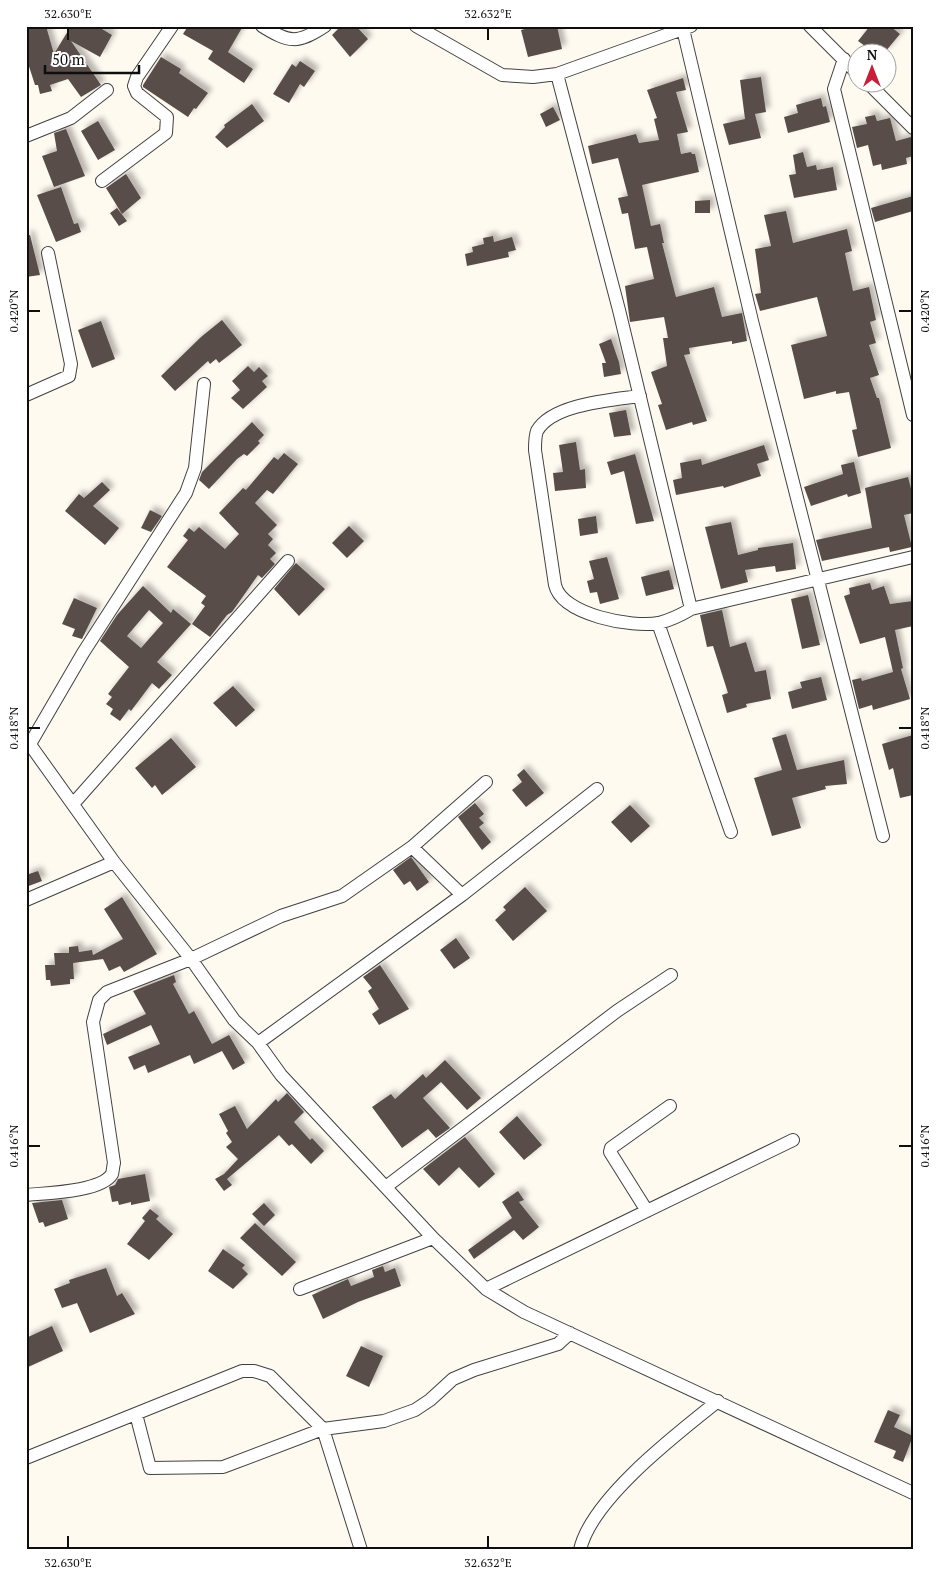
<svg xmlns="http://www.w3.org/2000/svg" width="939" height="1576" viewBox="0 0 939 1576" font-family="'PT Serif',serif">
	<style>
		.building { fill: #584e4a; fill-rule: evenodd; filter: url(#shadow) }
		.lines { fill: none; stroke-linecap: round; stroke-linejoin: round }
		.minor-casing { stroke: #414141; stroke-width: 14 }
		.minor { stroke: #fff; stroke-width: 12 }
		.ticks { fill: none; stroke: #0e0e0e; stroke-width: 2 }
		.neatline { fill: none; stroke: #0e0e0e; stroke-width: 2 }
		.ticks-label { font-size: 12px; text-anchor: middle; fill: #0e0e0e }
	</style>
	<defs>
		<filter id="shadow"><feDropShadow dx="4.5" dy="-4.5" stdDeviation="2.5" flood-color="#0004"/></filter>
	</defs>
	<rect width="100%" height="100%" fill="#fffaf0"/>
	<path class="building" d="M26,26H46L54,54L71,26H97L112,35L100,57L71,41L101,85L81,97L68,79L50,85L52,91L40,94L38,85H35L26,57Z
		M188,26H243L228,52L253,69L244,83L208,59L213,51L183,34Z
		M341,26H356L368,39L350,57L332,35Z
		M536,26H557L562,49L528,57L521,30Z
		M870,26H890L900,34L885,52H860L865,46L858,41Z
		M161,57L181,69L179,73L208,93L196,109L194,108L188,117L143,87V85Z
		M300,61L315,71L304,87L300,84L289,103L273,94L292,64L296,67Z
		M761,77L766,112L755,114L761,138L729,145L723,124L745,119L740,80Z
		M683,78L686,90L676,92L688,132L677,134L681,154L691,152L692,154H695L699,172L642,185L651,226L660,224L664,243H662L676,297L714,287L722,317L742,313L747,341L732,344V341L689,348L690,354L684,355L707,421L693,425L692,422L666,430L658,405L662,404L651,372L667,366L663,338H668L664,317L630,322L625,286L654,279L647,247L635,249L628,213L622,214L618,198L628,196L618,158L592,164L588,146L636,134L639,143L659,140L654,119L657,118L647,90Z
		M821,98L823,107L826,106L830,122L788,133L784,117L798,113L796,105Z
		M252,104L264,121L227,148L215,137L225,127L224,125Z
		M553,107L560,120L546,127L540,114Z
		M875,115L877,121L890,118L896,141L911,137L913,156L906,158L907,164L882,170L881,164L873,166L868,145L857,148L852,127L867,124L865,117Z
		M98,121L115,150L98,160L81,131Z
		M66,129L85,176L54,187L42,156L57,151L54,133Z
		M803,152L807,167L816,165L817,170L833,167L837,190L794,198L789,175L796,174L793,155Z
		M126,174L141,198L122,214L106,188Z
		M61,187L74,224L78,223L81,232L56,242L37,195Z
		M913,196V211L875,222L871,208Z
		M710,200V213H695V201Z
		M117,208L127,221L119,226L110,213Z
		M786,211L793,243L847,229L852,251L845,253L853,291L869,287L876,320L870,322L876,343L869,345L879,375L870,378L877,398H879L891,448L858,457L852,430L857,429L849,392L836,394V391L804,399L791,345L827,336L817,297L760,311L755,294L761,293L755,249L771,246L764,215Z
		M26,235H30L40,275L26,277Z
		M493,236L494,242L512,237L516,250L508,252L509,257L467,266L465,254L473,252L472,247L484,244L483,238Z
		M222,320L242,345L219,363L216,359L210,364L208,361L175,391L161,376L201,337Z
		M101,321L115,359L92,368L78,330Z
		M611,339L619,362L621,374L604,377L602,363H606L599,344Z
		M248,366L254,372L259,367L268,376L262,381L267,387L243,409L231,398L240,390L232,381Z
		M626,410L631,435L614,437L609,413Z
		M252,422L264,435L258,441L260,443L247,456L244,454L237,459L209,489L199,480L202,472Z
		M576,442L580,470L585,469L586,488L555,491L553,473L563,472L559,445Z
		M764,445L769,460L757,464L761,476L724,488L723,486L676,495L673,480L682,478L680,463L701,459L702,465Z
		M284,453L298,464L273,494L267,490L255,503L277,525L268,534L273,539L268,545L276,553L270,559L275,564L262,578L258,575L232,612L227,615L210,637L192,624L205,606L201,603L206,596L167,567L188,540L183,536L189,528L194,532L199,527L225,549L239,534L219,513L243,488L246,490L274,457L278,460Z
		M635,454L654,521L636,524L624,471L611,475L607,462Z
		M854,462L861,493L848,497L847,494L811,506L804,487L843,474L841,465Z
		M908,477L913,496V513L904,515L912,547L890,552L889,547L822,561L816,540L872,528L865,488Z
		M102,482L110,490L93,506L119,528L105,545L65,511L79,494L84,498Z
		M150,510L162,516L151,532L141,528Z
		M596,516L598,533L580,536L578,519Z
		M731,522L738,555L758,550V548L793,543L796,569L776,572L775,566L745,570L748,582L721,589L705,527Z
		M349,526L364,541L347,558L332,543Z
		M607,557L619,599L600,604L597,592L590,593L587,581L594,579L589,561Z
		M296,563L325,589L299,616L274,589Z
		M669,570L674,589L646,596L641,577Z
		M870,583L872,590L884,586L890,604L913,601V626L895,630L903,668L901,669L910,699L873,710L872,705L859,709L852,680L861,678L862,681L893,672L885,637L860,644L844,596L850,594L849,588Z
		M143,586L171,613L173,609L191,624L157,662L172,675L159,689L152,683L131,711L129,709L120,721L110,714L113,709L106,704L112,697L108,694L129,667L100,641L117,615ZM149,610L163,623L141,648L127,636Z
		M808,595L820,645L802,649L791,599Z
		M74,598L97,608L82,639L72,636L75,629L62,624Z
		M722,610L730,647L746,642L755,672L766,670L771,699L746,704L747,707L727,713L722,695L728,693L713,646L707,647L700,615Z
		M821,677L827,700L792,709L788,692L802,688L800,682Z
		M233,686L255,710L236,727L213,703Z
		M786,734L797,770L844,760L847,784L825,786L826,789L792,798L801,828L772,836L754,778L782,770L772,738Z
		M913,735V795L900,798L893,768L889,770L882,744Z
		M171,738L196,767L162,795L155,785L152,788L135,768Z
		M524,769L544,793L526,807L512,790L522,782L517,775Z
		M475,803L484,814L479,818L484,823L479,827L491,842L482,850L458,817Z
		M630,805L650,826L631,843L611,822Z
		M411,857L429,882L417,891L410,881L404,885L393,870Z
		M38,871L42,881L26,887V875Z
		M525,887L547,911L513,941L495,920L506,910L503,907Z
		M122,897L157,954L124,972L120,966L109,971L103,959L73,963L74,979H70V984L51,986L50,980H46L45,965H55L54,953H69V947L78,946L79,952L92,950L93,955L123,939L104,909Z
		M456,938L470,958L454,969L440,950Z
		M380,965L409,1009L379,1025L372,1014L379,1009L368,991L372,988L363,977Z
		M174,975L176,982L173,984L189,1014L194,1011L212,1044L229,1035L245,1063L233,1070L222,1051L194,1064L190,1055L148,1073L145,1065L134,1070L128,1057L160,1044L151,1025L107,1045L103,1034L146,1014L133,991Z
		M445,1060L481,1098L467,1110L441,1082L423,1098L450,1128L436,1138L428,1129L402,1148L372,1107L391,1094L395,1099L423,1074L426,1078Z
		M287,1093L304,1112L294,1122L310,1140L312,1138L324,1151L311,1164L292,1144L289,1146L279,1135L227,1179L232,1185L224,1191L215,1179L224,1174L238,1159L226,1147L232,1142L226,1133L228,1131L219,1114L235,1106L247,1129L276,1099L278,1102Z
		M517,1116L542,1145L524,1160L499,1132Z
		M465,1137L495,1174L479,1188L459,1167L439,1186L423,1169Z
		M145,1174L150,1201L131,1205V1202L119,1205L118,1201L112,1202L109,1187L115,1185L118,1179Z
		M518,1191L524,1200L519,1202L539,1227L523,1240L514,1230L474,1259L468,1250L512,1218L502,1202Z
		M62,1200L68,1219L45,1227L43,1222L39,1223L32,1203Z
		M264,1203L275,1215L264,1226L252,1214Z
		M150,1209L159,1216L156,1219L173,1234L149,1260L127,1244L145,1221L142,1218Z
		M255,1223L296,1262L282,1276L240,1238Z
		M223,1249L245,1265L242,1268L248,1274L233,1289L208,1271Z
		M383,1266L385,1272L395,1268L401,1286L358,1302L323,1319L312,1295L348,1279L351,1286L374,1277L372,1270Z
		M106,1268L117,1296L122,1293L135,1314L90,1333L77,1303L62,1308L54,1289L70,1283L69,1280Z
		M52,1326L63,1351L26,1368V1338Z
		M361,1346L383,1356L369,1387L346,1376Z
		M888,1410L900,1415L894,1427L913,1436L903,1462L893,1458L896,1451L874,1442Z"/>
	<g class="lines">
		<g class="minor-casing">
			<path id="minor" d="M262,26C289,43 298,44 325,26
				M416,26L502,75L533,77L557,74L691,26
				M810,26L856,72
				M683,29L752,321L883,836
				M844,59L834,89L913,415
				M557,74L619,310L691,609
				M867,82L913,128
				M26,136L71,118L107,90
				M102,181L166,133L167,117L137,93L134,86L137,77L172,26
				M26,395L69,376L71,364L48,253
				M640,396C612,400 552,404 537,431C535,436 535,444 535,450L555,585C562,615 632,628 659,623C670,620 681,615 691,609L913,557
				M658,623L731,832
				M26,739L114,862L191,959L234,1020L258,1043L281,1075L433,1238L486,1289L524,1312L913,1493
				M30,744L83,653L186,493L195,468L204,384
				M73,804L288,561
				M412,847L462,895
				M26,900L114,862
				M258,1043L462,895L597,789
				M387,1186L617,1011L671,975
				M26,1195C46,1193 101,1192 112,1174C113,1171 113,1166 114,1163L93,1022L99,1000L107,992L191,959L281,916L342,896L412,847L486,782
				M647,1211L610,1152L611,1148L670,1106
				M300,1289L433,1238
				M486,1289L793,1140
				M136,1414L150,1468L223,1467L323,1429L384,1421L415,1410L430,1400L453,1379L474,1370L558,1344L570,1333
				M26,1458L242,1371H254L270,1376L323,1429L361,1550
				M580,1550C591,1499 678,1433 718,1401"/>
		</g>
		<use href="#minor" class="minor"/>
	</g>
	<path class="ticks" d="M68,28V40M488,28V40M28,311H40M899,311H912M28,728H40M899,728H912M28,1146H40M899,1146H912M68,1536V1548M488,1536V1548"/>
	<rect width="939" height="1576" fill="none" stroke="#ffffff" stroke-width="55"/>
	<g transform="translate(872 68)"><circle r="24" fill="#ffffff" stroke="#9f9f9f"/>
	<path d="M0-4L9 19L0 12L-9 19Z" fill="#c71e39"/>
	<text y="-8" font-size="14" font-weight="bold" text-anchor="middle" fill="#0e0e0e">N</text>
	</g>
	<path d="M45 65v8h94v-8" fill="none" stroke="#0e0e0e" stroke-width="2.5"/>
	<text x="52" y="65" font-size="15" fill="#0e0e0e" stroke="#ffffff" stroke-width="4" paint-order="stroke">50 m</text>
	<rect x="28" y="28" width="884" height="1520" class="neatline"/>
	<g class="ticks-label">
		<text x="68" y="18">32.630°E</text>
		<text x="488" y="18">32.632°E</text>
		<text transform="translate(14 311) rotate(-90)" y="4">0.420°N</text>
		<text transform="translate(925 311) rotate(-90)" y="4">0.420°N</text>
		<text transform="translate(14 728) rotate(-90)" y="4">0.418°N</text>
		<text transform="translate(925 728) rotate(-90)" y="4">0.418°N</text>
		<text transform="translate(14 1146) rotate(-90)" y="4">0.416°N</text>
		<text transform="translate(925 1146) rotate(-90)" y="4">0.416°N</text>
		<text x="68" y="1567">32.630°E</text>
		<text x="488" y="1567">32.632°E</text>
	</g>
</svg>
